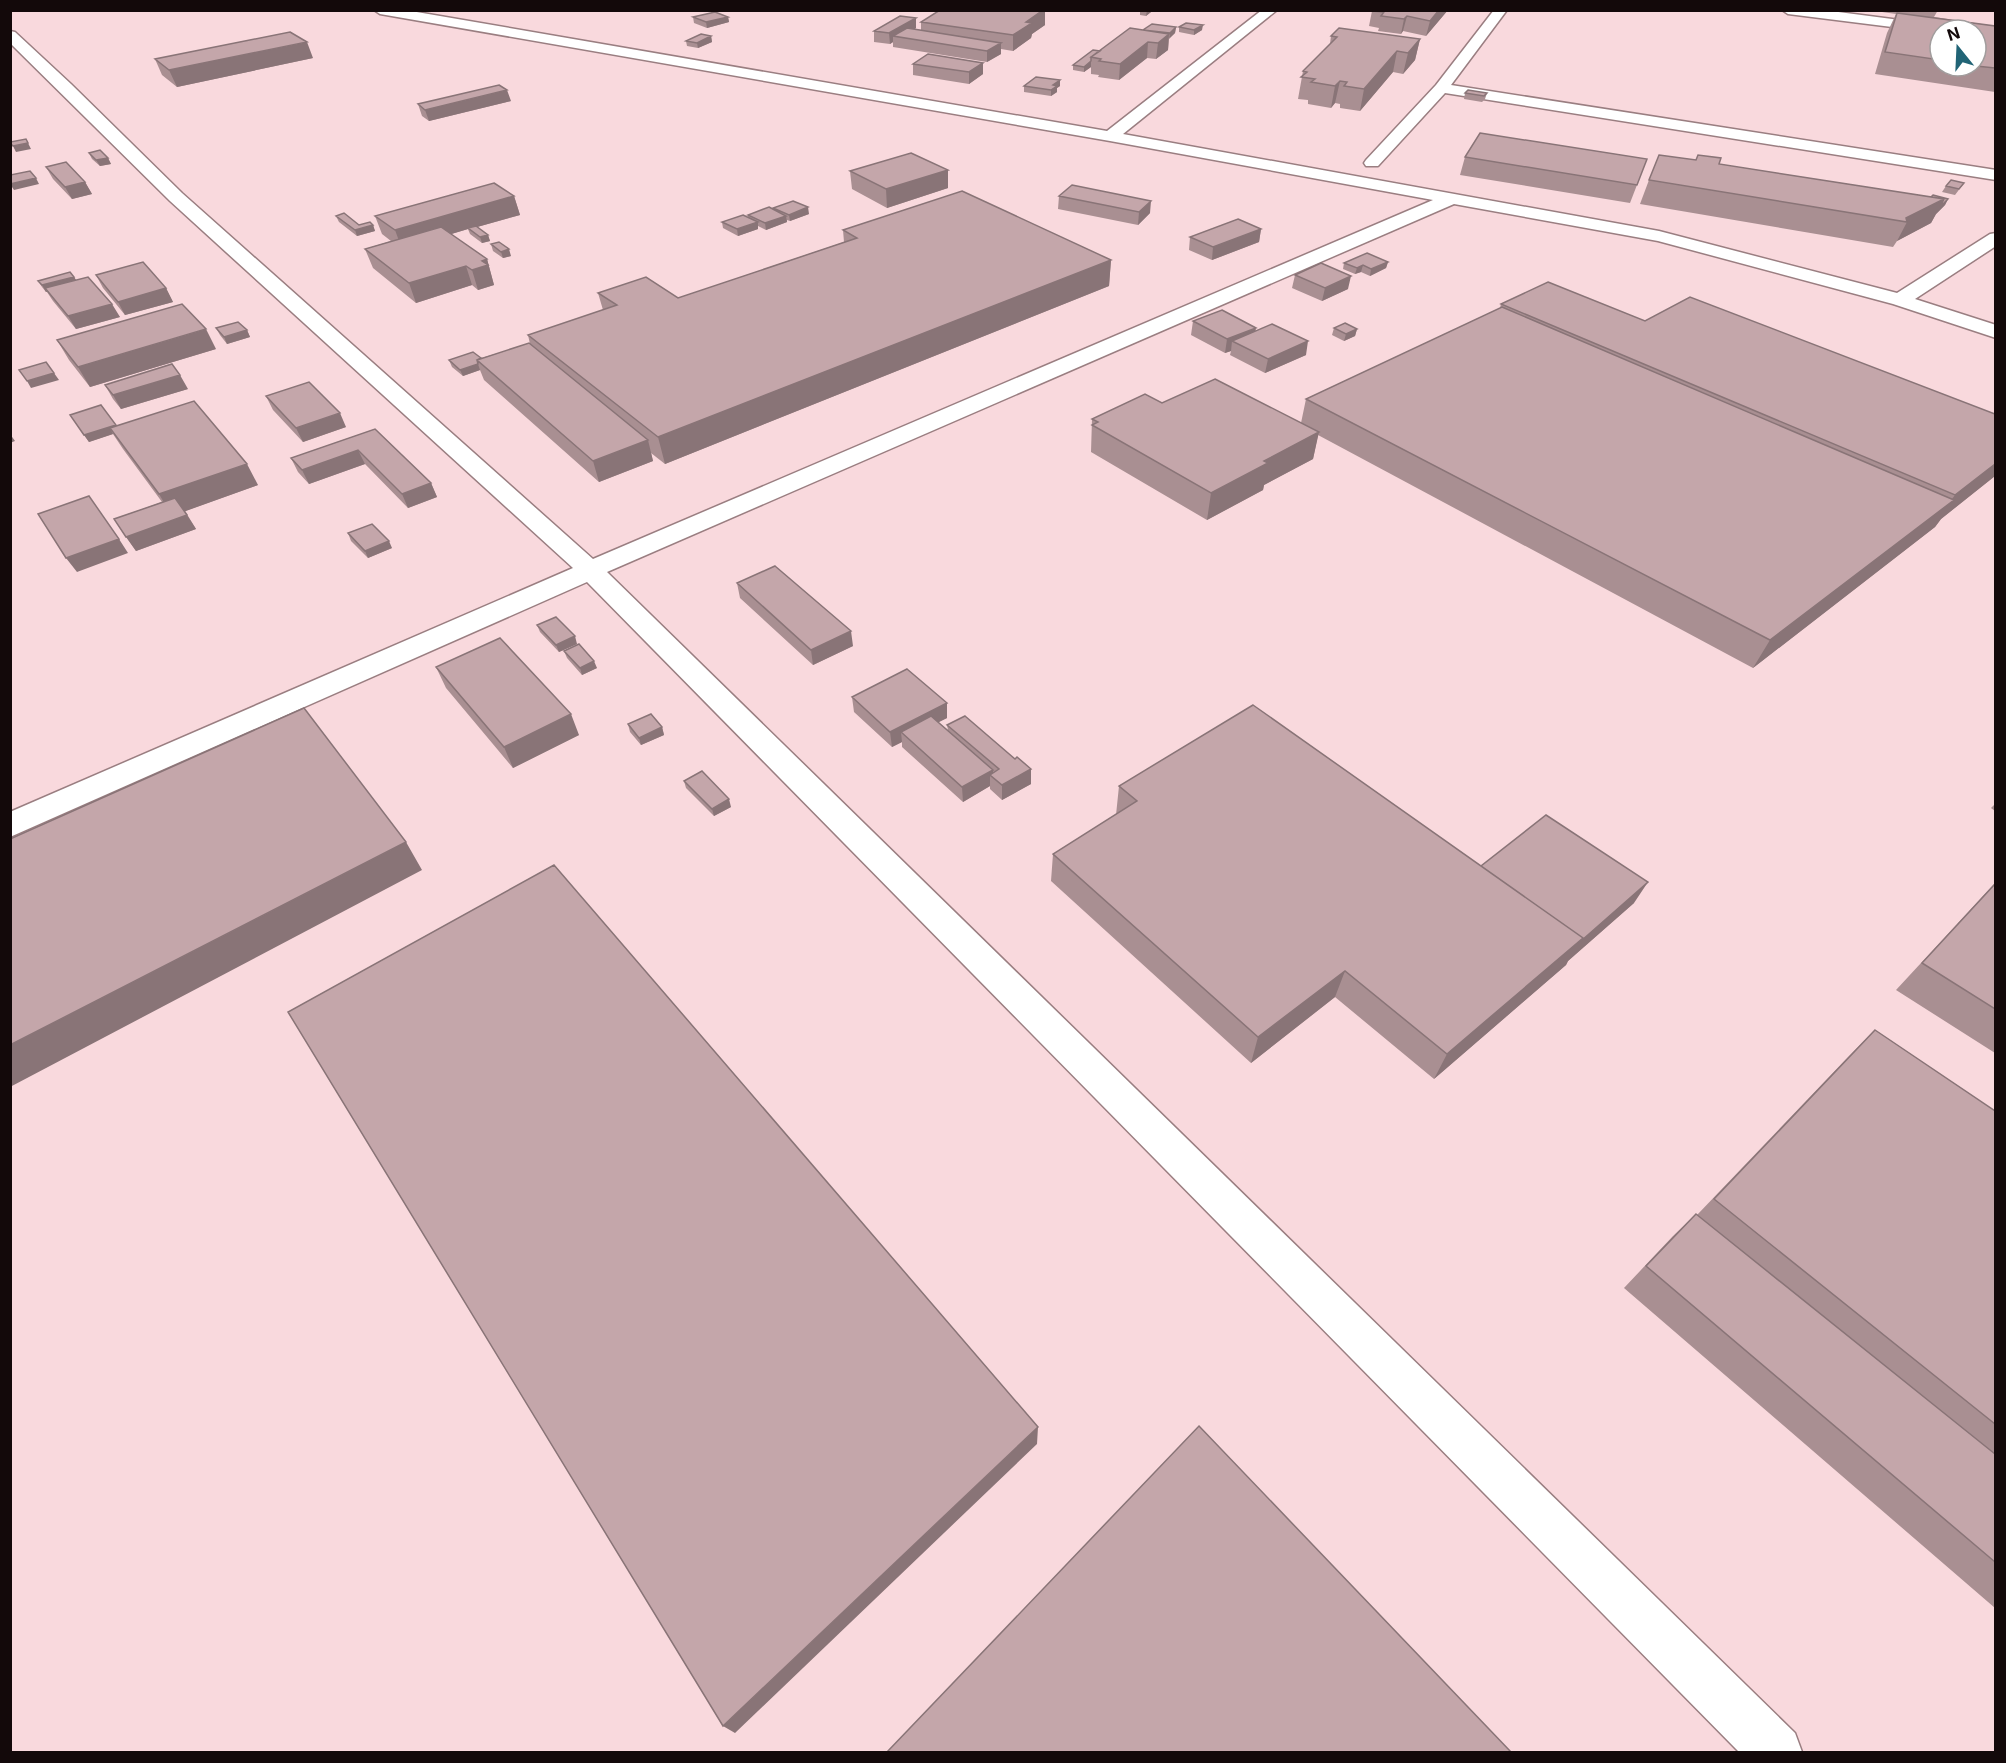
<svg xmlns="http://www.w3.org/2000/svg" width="2006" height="1763" viewBox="0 0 2006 1763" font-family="Inter,sans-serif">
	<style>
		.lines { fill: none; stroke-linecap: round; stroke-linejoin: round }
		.minor-casing { stroke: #9a7e81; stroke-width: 3 }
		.minor { fill: #fff; fill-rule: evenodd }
		.wall { fill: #a98f92; fill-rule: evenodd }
		.shaded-wall { fill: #897477 }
		.building { fill: #c4a6aa; stroke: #897477; stroke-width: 1.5 }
	</style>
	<rect width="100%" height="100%" fill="#f9d9dd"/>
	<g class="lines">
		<g class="minor-casing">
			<path id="minor" d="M374,10H405L1107,131L1262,10H1277L1123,134L1659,231L1897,293L1990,234L1996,233V246L1915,299L1996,325V338L1893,304L1658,241L1454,204L607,572L1795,1733L1802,1752H1739L587,582L10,837V812L573,568L170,201L10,43V31L15,32L71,84L182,193L593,559L1433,200L1110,141L380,14Z
				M1494,10H1507L1451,85L1996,170V180L1445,93L1378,166H1366L1364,163L1366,160L1436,85Z
				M1782,10H1823L1946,26L1953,30H1940V33L1788,14Z"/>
		</g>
		<use href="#minor" class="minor"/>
	</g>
	<path class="wall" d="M938,10H1045V25L1032,34L1031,38L1013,51L1001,49V54L987,62L893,47V42L890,44L874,42V31L916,18V28L915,29L921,30V22L938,12Z
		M1140,10L1151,12L1146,16L1140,15Z
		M1448,10L1426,36L1403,31L1401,34L1378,31L1379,28L1369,26L1372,11Z
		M1868,10H1938L1934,17L1995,26V92L1875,74L1887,33L1896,14ZM1940,30H1976V66H1940Z
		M693,17H728L729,22L707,28L694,23Z
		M1176,27L1175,33L1169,38L1168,50L1156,59L1147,58L1119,80L1098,77L1099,75L1091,74V67L1084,72L1073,70V65L1143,30Z
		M1179,27L1202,30L1194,35L1179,32Z
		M711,36L712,42L698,48L687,46L686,41Z
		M1331,36L1420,39L1415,60L1403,74L1393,72L1360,111L1340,108V104L1335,103L1331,108L1308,104V100L1298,99L1303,71L1330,44Z
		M313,58L177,87L162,75L155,59Z
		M913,64L983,74L969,84L913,75Z
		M1060,80V86L1057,88V92L1051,96L1024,92V86Z
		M1465,93H1487L1485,99L1482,102L1464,99Z
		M511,101L429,121L422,116L418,104Z
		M89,153L108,158L111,164L100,166L92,159Z
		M1465,157L1647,159L1630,203L1460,175Z
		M1719,164L1931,197L1948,199L1945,205L1936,214L1931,223L1897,241L1893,247L1640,204L1649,180Z
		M46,167L85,182L92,194L72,199L53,179Z
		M948,170V188L887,208L852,189L850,171Z
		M1964,183L1955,195L1942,192L1946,186Z
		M514,196L520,215L477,227L488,235L490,241L482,243L470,234L468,229L451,234L487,259L494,285L478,290L472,285L416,303L373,268L365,249L391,241L382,234L375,216Z
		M1059,196L1150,213L1138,225L1058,209Z
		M773,208L809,214L790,221L787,220V222L766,230L758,226V229L738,236L723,228L722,222L748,218V215L774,210Z
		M336,216L359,225H373L375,231L357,236L339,222Z
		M1261,229L1259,242L1212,260L1189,250L1190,237Z
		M843,230L1111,260L1109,286L665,464L651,453L653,461L599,482L484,380L480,370L463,376L452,367L449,360L481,358L530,344L528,335L603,310L598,293L678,298L844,242Z
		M491,244L511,256L503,258L493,251Z
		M1388,262L1386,268L1370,276L1361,272L1355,274L1343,269L1344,263Z
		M96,275L166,288L173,302L125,315L103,288Z
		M1295,275L1348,289L1322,301L1292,288Z
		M74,277L76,280L120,317L76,329L53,301L47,292H46L42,287L38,281Z
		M1501,304L1645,321L1995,414V476L1941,519L1935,527L1753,668L1318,435L1313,459L1264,485L1263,490L1207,520L1091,452L1092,419L1162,403L1301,423L1306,399L1500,308Z
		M1193,321L1255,331L1306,355L1265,373L1230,355L1231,351L1225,353L1191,335Z
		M216,328L247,330L250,337L227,344L220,335Z
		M1334,328L1357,329L1355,336L1344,341L1332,335Z
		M57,340L216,349L90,387L69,360Z
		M105,385L188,389L121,409L113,399Z
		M266,396L346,427L303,442L273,410Z
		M70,415L117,426L258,485L185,511L196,529L136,551L114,519L162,502L123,449L113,434L89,442Z
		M375,429L431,483L437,497L408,508L365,464L309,484L298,472L291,458Z
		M348,533L392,548L368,558L351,541Z
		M737,583L853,646L813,665L740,598Z
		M537,625L577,644L559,652L540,632Z
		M564,651L597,668L582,675L567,658Z
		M436,667L579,735L513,768L446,688Z
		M852,697L947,703V718L938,722L948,730L947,725L1015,759L1031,769V784L1002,800L990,789V786L963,802L902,747V742L892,747L854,712Z
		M628,724L662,727L664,735L641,745L630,732Z
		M684,781L731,807L714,816L686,788Z
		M1119,786L1481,866L1634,903L1568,961L1566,965L1434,1079L1335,997L1251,1063L1051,881L1053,854L1116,815Z
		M1995,804V811L1991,808Z
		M1995,883V1053L1896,990Z
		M1875,1030L1995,1111V1608L1624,1288L1673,1236L1696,1214L1697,1215L1849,1056Z"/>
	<path class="shaded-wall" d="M1043,10H1045V25L1032,34L1031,38L1013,51V35L1026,22Z
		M1147,10H1151V12L1146,16Z
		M1439,10H1448L1426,36L1430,21Z
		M1407,16L1403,31L1401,34L1404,19Z
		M728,17L729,22L707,28L706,22Z
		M916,18V28L901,37L893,36V42L890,44L889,33Z
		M1203,25L1202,30L1194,35V30Z
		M1176,27L1175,33L1169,39L1170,33Z
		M1169,34L1168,50L1156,59L1158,43Z
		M711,36L712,42L698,48L697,43Z
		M1420,39L1415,60L1403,74L1408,53Z
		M307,42L313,58L177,87L169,70Z
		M1148,42L1147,58L1119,80L1120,64Z
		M1001,43V54L987,62V51Z
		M1397,51L1393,72L1360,111L1364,89Z
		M1091,61V67L1084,72V67Z
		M983,63V74L969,84V72Z
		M1060,80V86L1057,88V92L1051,96V90L1053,85Z
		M1340,81L1335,103L1331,108L1335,86Z
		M507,90L511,101L429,121L425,110Z
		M28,143L31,149L16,152L13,146Z
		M108,158L111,164L100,166L96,160Z
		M948,170V188L887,208L886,189Z
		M36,178L39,184L14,190L10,184Z
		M85,182L92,194L72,199L65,187Z
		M514,196L520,215L470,229L468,228V229L402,249L395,230Z
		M1944,199H1948L1945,205L1936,214L1931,223L1897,241L1907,222L1906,218Z
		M1151,201L1150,213L1138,225L1139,212Z
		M808,207L809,214L790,221L789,215Z
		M786,216L787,222L766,230L765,223Z
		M758,222V229L738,236L737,229Z
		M373,225L375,231L357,236L355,230Z
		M1261,229L1259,242L1212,260L1213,247Z
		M488,235L490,241L482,243L480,237Z
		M509,249L511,256L503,258L501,252Z
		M487,259L494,285L478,290L472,270L482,261Z
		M1111,260L1109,286L665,464L658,437Z
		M1388,262L1386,268L1370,276L1371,269Z
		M1363,265L1361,272L1355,274L1357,268Z
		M466,266L472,285L416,303L409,283Z
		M1351,276L1348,289L1322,301L1325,288Z
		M74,277L78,283L45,288L47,292H46L42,285Z
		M166,288L173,302L125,315L118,302Z
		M112,304L120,317L76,329L68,316Z
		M1256,328L1254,341H1232L1231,351L1225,353L1227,339Z
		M206,329L216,349L90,387L78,367Z
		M1357,329L1355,336L1344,341L1346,334Z
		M247,330L250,337L227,344L224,337Z
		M1308,341L1306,355L1265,373L1268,359Z
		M478,364L480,370L463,376L460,370Z
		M54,373L59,380L31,388L27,381Z
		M180,375L188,389L121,409L113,395Z
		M340,413L346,427L303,442L296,428Z
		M116,425L120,432L110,428L113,434L89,442L84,435Z
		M1319,432L1313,459L1264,485L1263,490L1207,520L1211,493L1264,461Z
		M10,434L15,441L10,443Z
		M648,440L653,461L599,482L593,461Z
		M358,450L365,464L309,484L302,470Z
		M247,464L258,485L172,516L159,494Z
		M1995,464V476L1941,519L1935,527L1753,668L1770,640L1949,503L1955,495Z
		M431,483L437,497L408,508L402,494Z
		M187,515L196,529L136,551L126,537Z
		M119,539L128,553L77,572L66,558Z
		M389,541L392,548L368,558L365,551Z
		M851,631L853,646L813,665L811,650Z
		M575,636L577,644L559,652L556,645Z
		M594,661L597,668L582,675L580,668Z
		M947,703V718L908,738L901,732L902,742L892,747L890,732Z
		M571,714L579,735L513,768L504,747Z
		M662,727L664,735L641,745L639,738Z
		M1031,769V784L1002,800V785Z
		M993,770V777L990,775V786L963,802L962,787Z
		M729,799L731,807L714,816L712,809Z
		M406,842L422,870L10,1087V1045Z
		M1648,882L1634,903L1568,961L1566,965L1434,1079L1447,1054Z
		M1345,971L1335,997L1251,1063L1258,1037Z
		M1038,1427L1037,1444L735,1733L723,1726Z"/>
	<path class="building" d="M940,10H1043L1026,22L1032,23L1013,35L921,22Z
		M1439,10L1430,21L1407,16L1404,19L1381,16L1384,12L1372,11Z
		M715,12L728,17L706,22L693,17Z
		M1897,13L1995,26V68L1976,66V30H1940V60L1885,52Z
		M900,16L916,18L889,33L874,31Z
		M1186,23L1203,25L1194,30L1179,27Z
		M1152,24L1176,27L1170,33L1143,30Z
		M907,28L1001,43L987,51L893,36Z
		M1130,28L1169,34L1158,43L1148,42L1120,64L1099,61L1101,59L1091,57Z
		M1339,28L1420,39L1408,53L1397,51L1364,89L1344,86L1347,82L1340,81L1335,86L1311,82L1315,79L1301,77L1307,72L1303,71L1337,37L1331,36Z
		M290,32L307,42L169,70L155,59Z
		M701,34L711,36L697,43L686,41Z
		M1093,50L1100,51L1091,57V61L1084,67L1073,65Z
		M928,54L983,63L969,72L913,64Z
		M1036,77L1060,80L1053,85L1057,86L1051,90L1024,86Z
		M499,85L507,90L425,110L418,104Z
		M1468,90L1487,93L1484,96L1465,93Z
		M1480,133L1647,159L1637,185L1465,157Z
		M26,139L28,143L13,146L10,143V142Z
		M100,150L108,158L96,160L89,153Z
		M911,153L948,170L886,189L850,171Z
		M1659,155L1696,160L1698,155L1721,158L1719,164L1944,199L1906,218L1907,222L1649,180Z
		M66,162L85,182L65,187L46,167Z
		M30,171L36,178L10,184V175Z
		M1951,180L1964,183L1959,189L1946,186Z
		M494,183L514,196L395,230L375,216Z
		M1072,185L1151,201L1139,212L1059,196Z
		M962,191L1111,260L658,437L528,335L617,305L598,293L646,277L678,298L857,238L843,230Z
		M1933,195L1948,199L1940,207L1944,199L1931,197Z
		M793,201L808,207L789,215L773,208Z
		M769,207L786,216L765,223L748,215Z
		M344,213L359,225L370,222L373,225L355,230L336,216Z
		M743,215L758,222L737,229L722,222Z
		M1238,219L1261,229L1213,247L1190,237Z
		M476,226L488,235L480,237L468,228Z
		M441,227L487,259L482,261L488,265L472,270L466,266L409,283L365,249Z
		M499,242L509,249L501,252L491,244Z
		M1367,253L1388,262L1371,269L1363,265L1357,268L1344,263Z
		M143,262L166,288L118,302L96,275Z
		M1321,263L1351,276L1325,288L1295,275Z
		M70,272L74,277L42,285L38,281Z
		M88,277L112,304L68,316L45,288Z
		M1548,282L1645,321L1690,297L1995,414V464L1955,495L1501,304Z
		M182,304L206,329L78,367L57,340Z
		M1502,307L1954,500L1770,640L1306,399Z
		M1222,310L1256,328L1227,339L1193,321Z
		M238,322L247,330L224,337L216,328Z
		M1345,323L1357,329L1346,334L1334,328Z
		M1272,324L1308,341L1268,359L1232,341Z
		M529,343L648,440L593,461L477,360Z
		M473,352L481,358L477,360L478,364L460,370L449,360Z
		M46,362L54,373L27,381L19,370Z
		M172,364L180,375L113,395L105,385Z
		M1215,379L1319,432L1264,461L1268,463L1211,493L1092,425L1098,422L1092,419L1145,394L1162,403Z
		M309,382L340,413L296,428L266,396Z
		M194,401L247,464L159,494L110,428Z
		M101,405L116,425L84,435L70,415Z
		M375,429L431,483L402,494L358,450L302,470L291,458Z
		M89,496L119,539L66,558L38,514Z
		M175,498L187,515L126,537L114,519Z
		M372,524L389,541L365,551L348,533Z
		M775,566L851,631L811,650L737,583Z
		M556,617L575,636L556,645L537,625Z
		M500,638L571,714L504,747L436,667Z
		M579,644L594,661L580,668L564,651Z
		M907,669L947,703L890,732L852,697Z
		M1253,705L1583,938L1447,1054L1345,971L1258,1037L1053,854L1137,801L1119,786Z
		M304,708L406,842L10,1045V839Z
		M651,714L662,727L639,738L628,724Z
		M931,716L993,770L962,787L901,732Z
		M965,716L1015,759L1017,757L1031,769L1002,785L990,775L999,769L947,725Z
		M702,771L729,799L712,809L684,781Z
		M1546,815L1648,882L1581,941L1583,938L1481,866Z
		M554,865L1038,1427L723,1726L288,1012Z
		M1995,884V1009L1922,963Z
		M1875,1030L1995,1111V1424L1714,1199Z
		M1696,1214L1995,1454V1562L1646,1266Z
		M1199,1426L1511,1752H887Z"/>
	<rect width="2006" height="1763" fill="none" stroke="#13090a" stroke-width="24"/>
	<g transform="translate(1958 48) rotate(342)"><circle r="28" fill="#ffffff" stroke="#a19d9d" stroke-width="1.5"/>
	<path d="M0-4.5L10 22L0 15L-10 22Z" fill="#216476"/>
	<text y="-9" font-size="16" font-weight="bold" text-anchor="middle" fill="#13090a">N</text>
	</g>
</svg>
